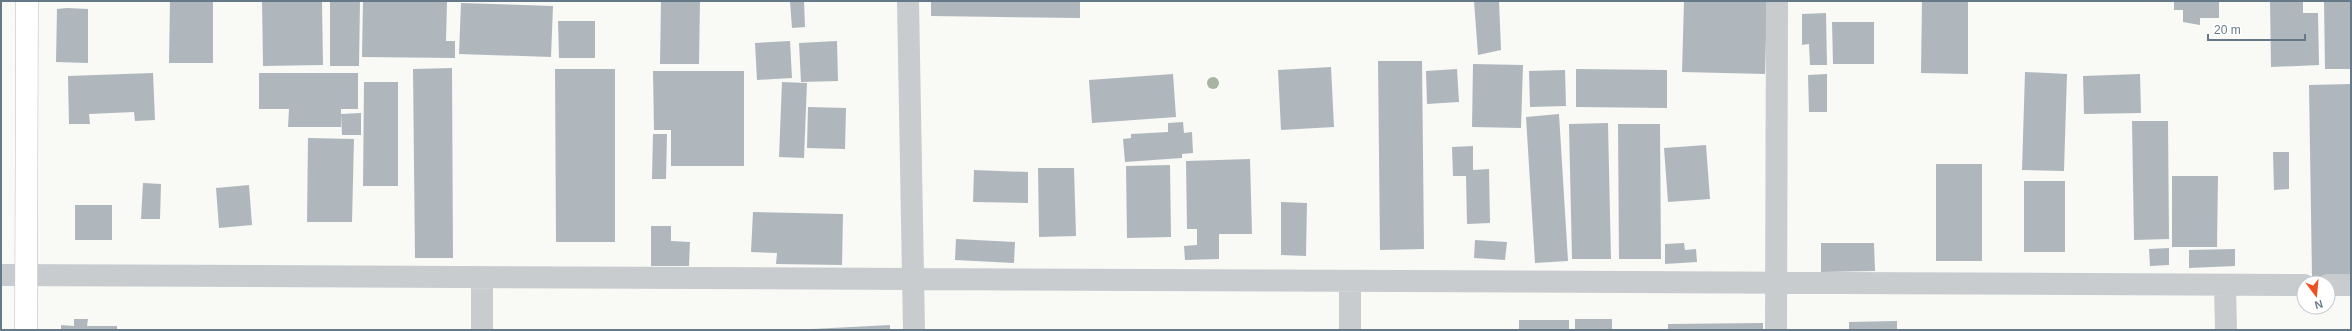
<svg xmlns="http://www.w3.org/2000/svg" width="2352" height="331" viewBox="0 0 2352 331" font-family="Helvetica,sans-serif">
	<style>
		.building { fill: #afb7bd }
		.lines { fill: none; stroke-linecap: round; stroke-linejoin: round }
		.secondary-casing { stroke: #b8bec2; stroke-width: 23 }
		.street { stroke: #c8cccf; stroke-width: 22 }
		.secondary { stroke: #fff; stroke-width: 22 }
		.tree { fill: #a8b3a4 }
	</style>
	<rect width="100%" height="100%" fill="#f9f9f6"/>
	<path class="building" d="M170,1H213V63H169Z
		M262,1H322L323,65L263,66Z
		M330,1H360L359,66H330Z
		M363,1H447L446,41H455V58L362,57Z
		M661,1H700L699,64H660Z
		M790,1H804L805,27L792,28Z
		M931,1H1080V18L931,16Z
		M1474,1H1499L1501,50L1478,55Z
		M1684,1H1767L1765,74L1682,72Z
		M1922,1H1968V74L1921,73Z
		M2174,1H2219V18H2200V25L2183,22V10H2174Z
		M2270,1H2303V13H2318L2319,65L2271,67Z
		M2324,1H2351V69H2325Z
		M461,3L553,6L551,57L459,54Z
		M67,8L88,9V63L56,62L57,9Z
		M1826,13L1827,65H1810L1809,44L1802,45V14Z
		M558,21H595V58H559Z
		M1832,22H1874V64H1833Z
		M790,41L792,78L757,80L755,43Z
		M837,41L838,81L801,82L799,43Z
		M1378,61H1422L1424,249L1380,250Z
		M1473,64L1523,65L1521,128L1472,127Z
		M1331,67L1334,127L1281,130L1278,70Z
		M452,68L453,258H415L413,69Z
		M555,69H615V242H556Z
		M1457,69L1459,102L1427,104L1426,71Z
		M1576,69L1667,70V108L1576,107Z
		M1565,70L1566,106L1530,107L1529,71Z
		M653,71H744V166H671V130H654Z
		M2025,72L2067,74L2064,171L2022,170Z
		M153,73L155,120L135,121L134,112L89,114L90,124H69L68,76Z
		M259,73H358V109H341V127H288L289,109H259Z
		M1173,74L1176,117L1092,123L1089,80Z
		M1827,74V112H1809L1808,75Z
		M2140,74L2141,113L2084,114L2083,76Z
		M364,82H398V186H363Z
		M782,82L807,83L804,158L779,157Z
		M2351,84V276L2312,277L2309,85Z
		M808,107L846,108L845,149L807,148Z
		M361,113V135H342L341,114Z
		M1559,114L1568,261L1535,263L1526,117Z
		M2132,121H2168L2169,239L2134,240Z
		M1183,122L1184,133L1192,132L1193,153L1182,154V158L1125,162L1123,139L1131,138V134L1168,132V123Z
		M1608,123L1611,259H1572L1569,124Z
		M1618,124H1660L1661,259H1619Z
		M653,134H667L666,179H652Z
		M308,138L354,139L352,222H307Z
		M1706,145L1710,199L1668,202L1664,148Z
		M1473,146V170L1489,169L1490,223L1467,224L1466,176H1453L1452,147Z
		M2273,152H2289V189L2274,190Z
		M1250,159L1252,234H1219V259L1185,260L1184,246L1197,245V229H1187L1186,161Z
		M1936,164H1982V261H1936Z
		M1170,165L1171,237L1127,238L1126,166Z
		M1038,168H1074L1076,236L1039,237Z
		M974,170L1028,172V203L973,202Z
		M2172,176H2218L2217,247H2172Z
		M2024,181H2065V252H2024Z
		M143,183L161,184L160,219H141Z
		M249,185L252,225L219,228L216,188Z
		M1281,202L1307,203L1306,256L1281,255Z
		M75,205H112V240H75Z
		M753,212L843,214L842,265L776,264L777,253L751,252Z
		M651,226H671V241L690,242L689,266H651Z
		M956,239L1015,242L1014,263L955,260Z
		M1475,240L1507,242L1505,260L1474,258Z
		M1684,243L1685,250L1696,249L1697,262L1665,264V244Z
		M1821,243H1874L1875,271L1821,272Z
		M2169,248V265L2150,266L2149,249Z
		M2235,249V266L2189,268V250Z
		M74,319H88L87,326H117V330H61V325L74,326Z
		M1575,319H1612V330H1575Z
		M1519,320H1569V330H1519Z
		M1897,321V330H1849V322Z
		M1763,323V330H1668V324Z
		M890,325V330H813V329Z"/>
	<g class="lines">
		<g class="secondary-casing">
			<path id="secondary" d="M26,330L27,1"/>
		</g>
		<path class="street" d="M908,1L914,330
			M1,275L2304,285
			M2225,285L2226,330
			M2328,285H2351
			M482,330V278
			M1350,330V281
			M1776,330L1777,1"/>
		<use href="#secondary" class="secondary"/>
	</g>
	<circle class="tree" cx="1213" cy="83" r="6"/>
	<rect width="2352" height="331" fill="none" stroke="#667989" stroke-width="4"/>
	<g transform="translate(2316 295) rotate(164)"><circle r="19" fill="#ffffff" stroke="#c2c9d0"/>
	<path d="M0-3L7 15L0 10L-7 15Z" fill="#ee5120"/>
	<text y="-6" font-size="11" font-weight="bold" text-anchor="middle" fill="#667989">N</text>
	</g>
	<path d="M2208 34v6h97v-6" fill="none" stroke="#667989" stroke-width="2"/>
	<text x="2214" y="34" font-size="12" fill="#667989" stroke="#ffffff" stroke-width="3" paint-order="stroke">20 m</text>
</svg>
